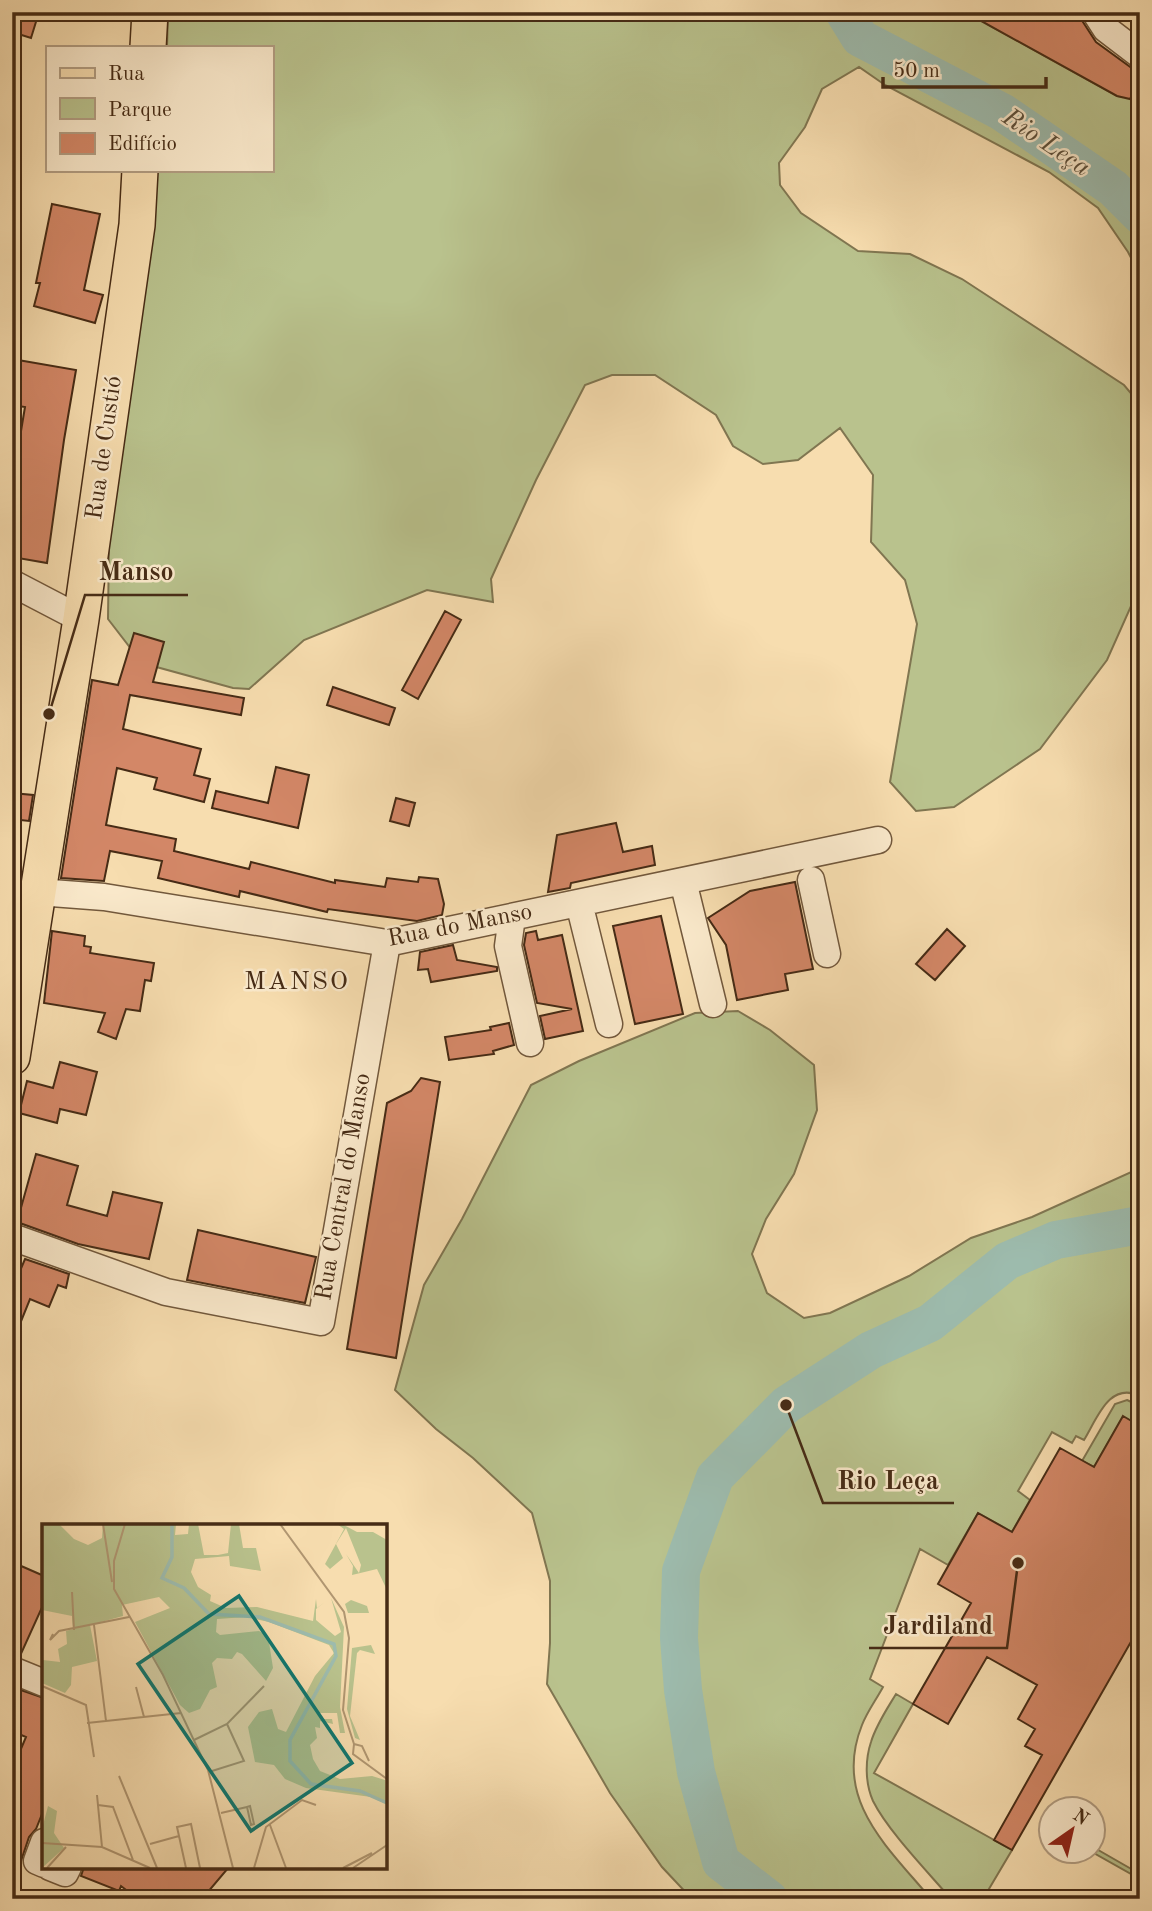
<svg xmlns="http://www.w3.org/2000/svg" width="1152" height="1911" viewBox="0 0 1152 1911" font-family="'Old Standard TT',serif">
	<style>
		.green { fill: #b9c28d; stroke: #807651; stroke-width: 2 }
		.lines { fill: none; stroke-linecap: round; stroke-linejoin: round }
		.river { stroke: #9dbbad; stroke-width: 38 }
		.building { fill: #d38767; stroke: #462b15; stroke-width: 2 }
		.minor-casing { stroke: #72583c; stroke-width: 29 }
		.major-casing { stroke: #462b15; stroke-width: 38 }
		.minor { stroke: #fae9cb; stroke-width: 26 }
		.major { stroke: #f7ddaf; stroke-width: 35 }
		.labels { text-anchor: middle; dominant-baseline: central; stroke-width: 5; stroke-linejoin: round; paint-order: stroke }
		.street-label { font-size: 24px; fill: #462b15; stroke: #fae9cb }
		.water-label { font-size: 26px; font-style: italic; fill: #5c4f3b; stroke: #fae9cb }
		.neighbourhood-label { font-size: 26px; letter-spacing: 2px; fill: #462b15; stroke: #fae9cb }
		.inset-river { fill: none; stroke: #9dbbad; stroke-width: 3.5 }
		.inset-road { fill: none; stroke: #b09671; stroke-width: 2 }
		.view { fill: #0f766e; fill-opacity: 0.15; stroke: #0f766e; stroke-width: 3.5 }
		.inset-edge { fill: none; stroke: #462b15; stroke-width: 3.5 }
		.leader { fill: none; stroke: #462b15; stroke-width: 2.5 }
		.callout-dot { fill: #462b15; stroke: #fae9cb; stroke-width: 2.5 }
		.callout-label { font-size: 26px; text-anchor: middle; font-weight: bold; fill: #462b15; stroke: #fae9cb; stroke-width: 5; stroke-linejoin: round; paint-order: stroke }
	</style>
	<rect width="100%" height="100%" fill="#f7ddaf"/>
	<filter id="stains"><feTurbulence type="fractalNoise" baseFrequency=".00286" numOctaves="4"/><feColorMatrix values="0 0 0 0 .2 0 0 0 0 .09 0 0 0 0 .02 0 0 0 .5 -.17"/></filter>
	<radialGradient id="worn" r=".72"><stop offset=".6" stop-color="#630" stop-opacity="0"/><stop offset="1" stop-color="#630" stop-opacity=".3"/></radialGradient>
	<path class="green" d="M168,12H979L987,24L1117,96L1140,99V275L1128,252L1098,208L1049,172L885,85L859,67L822,89L805,127L779,163L780,185L801,213L858,251L910,254L962,279L1124,385L1140,404V586L1107,660L1040,749L954,807L916,811L890,782L917,624L905,580L871,542L873,475L840,428L798,460L763,464L733,446L716,415L655,375H612L585,385L536,480L491,579L493,602L427,590L304,640L249,689L233,688L142,663L108,619L109,543L154,170H271V47H167Z
		M738,1011L770,1030L814,1065L817,1110L794,1174L766,1219L752,1254L767,1293L804,1318L830,1313L909,1276L971,1238L1032,1217L1140,1168V1396C1109,1381 1097,1419 1084,1440L1076,1436L1072,1443L1052,1432L1018,1491L1030,1500L1012,1532L978,1513L948,1565L920,1549L870,1679L883,1687C876,1700 867,1712 862,1725C832,1800 888,1847 931,1899H692L662,1867L610,1793L547,1684L550,1643V1581L532,1513L473,1458L436,1429L395,1390L424,1285L462,1219L531,1085L579,1061L695,1013Z
		M1127,1400L1140,1406V1426L1123,1417L1094,1467L1082,1461L1115,1404Z
		M896,1694L913,1704L874,1773L1012,1850L983,1899H951C928,1872 888,1831 873,1801C865,1783 865,1760 871,1742C876,1725 887,1709 896,1694Z
		M1093,1847L1140,1874V1879L1092,1852Z"/>
	<g class="lines">
		<path class="river" d="M844,12L860,38L1002,112L1113,188L1140,215
			M769,1899L721,1862L696,1772L683,1690L679,1638L681,1571L715,1477L786,1405L871,1350L930,1323L1007,1261L1056,1240L1140,1225"/>
	</g>
	<path class="building" d="M12,12H39L31,38L12,32Z
		M965,12H1068L1081,19L1096,42L1133,69L1140,76V81L1130,99L1117,96Z
		M52,204L100,214L84,290L103,295L95,323L34,306L40,283H36Z
		M18,360L76,370L64,440L47,563L12,557V485L25,407L12,405Z
		M445,611L461,620L418,699L402,690Z
		M134,633L164,642L153,682L244,698L241,715L130,695L123,729L201,749L194,775L210,779L204,802L154,789L157,778L117,768L106,825L176,839L174,851L249,869L251,862L335,883V880L385,887L387,878L418,882L419,877L438,879L444,904L442,915L417,921L328,909L327,912L240,891L239,897L158,878L162,861L110,851L104,881L61,878L92,680L118,685Z
		M333,687L395,708L389,725L327,705Z
		M276,767L309,775L298,828L212,808L216,791L268,803Z
		M12,793L33,795L29,821L12,819Z
		M396,798L415,803L409,826L390,821Z
		M616,823L623,852L652,846L655,865L571,883L570,888L548,892L557,835Z
		M795,882L813,969L785,974L788,990L737,1000L726,945L708,918L750,891Z
		M661,916L683,1014L635,1024L613,926Z
		M947,929L965,946L935,980L916,964Z
		M52,931L85,936L84,946L91,947L90,953L154,963L151,981L145,980L140,1011L126,1009L116,1039L98,1032L105,1013L44,1003Z
		M536,931L538,940L562,935L583,1031L545,1039L540,1016L572,1009L537,1003L524,945L526,933Z
		M453,945L457,960L497,967V971L431,982L428,969L418,970L420,952Z
		M509,1023L514,1045L493,1051L494,1054L449,1060L445,1037L491,1030L490,1027Z
		M60,1062L97,1072L86,1115L60,1109L57,1123L19,1113L27,1081L53,1088Z
		M421,1078L440,1082L396,1358L347,1349L387,1103L411,1091Z
		M36,1154L78,1166L67,1205L107,1216L113,1192L162,1203L149,1259L78,1244L17,1222Z
		M198,1230L316,1257L305,1303L187,1280Z
		M25,1259L69,1274L66,1288L58,1285L49,1307L30,1299L13,1341L12,1290Z
		M1123,1416L1140,1426V1626L1012,1850L994,1840L1042,1755L1025,1746L1035,1729L1018,1719L1037,1685L987,1657L948,1724L913,1704L971,1603L938,1584L978,1513L1012,1532L1060,1448L1094,1467Z
		M12,1562L44,1576V1603L20,1656L12,1655Z
		M12,1687L44,1698V1809L36,1829L29,1837L13,1885L12,1770L26,1737L12,1731Z
		M84,1867H229L202,1899H138L121,1886L119,1891L81,1876Z"/>
	<g class="lines">
		<g class="minor-casing">
			<path id="minor" d="M1095,12L1106,29L1140,55
				M12,583L81,619
				M811,880L827,954
				M683,881L713,1004
				M38,892L104,897L387,943L878,840
				M579,903L609,1024
				M512,917L508,946L530,1043
				M12,1237L166,1292L321,1322L387,943
				M12,1670L44,1683
				M44,1842L37,1861L44,1864
				M50,1867L65,1873L68,1867"/>
		</g>
		<g class="major-casing">
			<path id="major" d="M148,47L150,12
				M12,1057L81,619L137,225L140,170"/>
		</g>
		<use href="#minor" class="minor"/>
		<use href="#major" class="major"/>
	</g>
	<g class="labels">
		<g class="street-label">
			<text transform="translate(105 448) rotate(-82)">Rua de Custió</text>
			<text transform="translate(460 926) rotate(-11)">Rua do Manso</text>
			<text transform="translate(344 1187) rotate(-80)">Rua Central do Manso</text>
		</g>
		<g class="water-label">
			<text transform="translate(1046 143) rotate(34)">Rio Leça</text>
		</g>
		<g class="neighbourhood-label">
			<text x="297" y="982">MANSO</text>
		</g>
	</g>
	<g transform="translate(42 1524)">
		<rect width="345" height="345" fill="#f7ddaf"/>
		<path d="M0,0H17L32,15L46,21L60,14L61,0H134L133,11L146,10L147,0H156L162,31H176L186,29L189,0H197L201,24H214L219,47L188,42L187,32L153,35L149,48L156,63L169,71L168,77L184,84L215,83L271,97L274,75L275,84L283,78L274,85V96L293,112L299,108L289,74L302,103L298,183L303,209H298L295,189H278V195H290L291,200L278,197V204L273,203L275,214L268,221L271,235L278,247L298,255L330,252L343,256L344,280L329,273L264,264L243,255L232,241L213,238L206,203L217,188L230,185L236,205L244,208L273,152L292,129L287,121L227,98L204,93L175,95L174,108L178,111L217,107L226,112L231,144L224,157L200,130L195,128L190,135L175,134L170,139L175,163L168,166L158,185L147,189L138,181L93,98L128,84L117,73L80,81L81,92L48,101L55,137L30,143L29,161L23,169L0,159V132L1,136L18,138L16,125L25,120L24,107L31,105L30,92L0,86ZM295,0H300L315,8H331L345,16V66L335,45L310,51L311,42L304,30L317,49L319,41L304,4L294,20L301,34L288,45L283,40L302,5ZM309,76L325,82L327,89H306L303,80ZM329,121L333,130L318,126L315,129L308,192L318,216L313,214L305,185L310,124ZM6,282L15,287L12,309L22,324L0,344V305Z" fill="#b9c28d"/>
		<path class="inset-river" d="M130,0V33L120,54L142,64L167,90L218,93L292,120L294,132L248,216V237L269,260L318,267L345,279"/>
		<path class="inset-road" d="M61,0L70,58M83,0L72,37V65L121,151L166,246L191,344M238,0L302,88L307,114L301,186L312,220M30,68L32,106M52,101L64,197M11,110L8,116L17,107L87,93M0,162L44,181L52,233M94,163L102,193M45,199L139,189M152,216L185,200L222,162M312,220L311,230L345,255M312,220L320,222L327,237M170,247L202,237L185,200M77,252L115,344M55,271L60,323M56,281L71,283L91,336M208,282L212,300L209,301L205,283ZM179,289L205,283M228,301L244,344M0,319L60,323L108,344M108,320L137,312M5,344L24,323M144,344L135,303L149,300L158,344M212,344L224,303L260,276L274,281M301,344L330,329M311,344L345,321"/>
		<path class="view" d="M197,72L310,239L209,307L96,140Z"/>
		<rect width="345" height="345" class="inset-edge"/>
	</g>
	<path class="leader" d="M49 714L85 595H188M786 1405L823 1503H954M1018 1563L1007 1648H869"/>
	<g class="callout-dot">
		<circle cx="49" cy="714" r="7"/>
		<circle cx="786" cy="1405" r="7"/>
		<circle cx="1018" cy="1563" r="7"/>
	</g>
	<g class="callout-label">
		<text x="136" y="580">Manso</text>
		<text x="888" y="1489">Rio Leça</text>
		<text x="938" y="1634">Jardiland</text>
	</g>
	<rect width="1152" height="1911" fill="none" stroke="#f7ddaf" stroke-width="42"/>
	<rect x="14" y="14" width="1124" height="1883" fill="none" stroke="#462b15" stroke-width="3.5"/>
	<rect x="21" y="21" width="1110" height="1869" fill="none" stroke="#462b15" stroke-width="2"/>
	<rect x="46" y="46" width="228" height="126" fill="#fae9cb" stroke="#b29d82" stroke-width="2"/>
	<rect x="60" y="68" width="35" height="10" fill="#f7ddaf" stroke="#b29d82" stroke-width="2"/>
	<text x="108" y="80" font-size="21" fill="#462b15">Rua</text>
	<rect x="60" y="98" width="35" height="21" fill="#b9c28d" stroke="#b29d82" stroke-width="2"/>
	<text x="108" y="116" font-size="21" fill="#462b15">Parque</text>
	<rect x="60" y="133" width="35" height="21" fill="#d38767" stroke="#b29d82" stroke-width="2"/>
	<text x="108" y="150" font-size="21" fill="#462b15">Edifício</text>
	<g transform="translate(1072 1830) rotate(34)"><circle r="33" fill="#fae9cb" stroke="#b29d82" stroke-width="2"/>
	<path d="M0-5L12 26L0 18L-12 26Z" fill="#8f2418"/>
	<text y="-10" font-size="19" font-weight="bold" text-anchor="middle" fill="#462b15">N</text>
	</g>
	<path d="M883 77v10h163v-10" fill="none" stroke="#462b15" stroke-width="3.5"/>
	<text x="893" y="77" font-size="21" fill="#462b15" stroke="#fae9cb" stroke-width="5" paint-order="stroke">50 m</text>
	<rect width="100%" height="100%" filter="url(#stains)"/>
	<rect width="100%" height="100%" fill="url(#worn)"/>
</svg>
